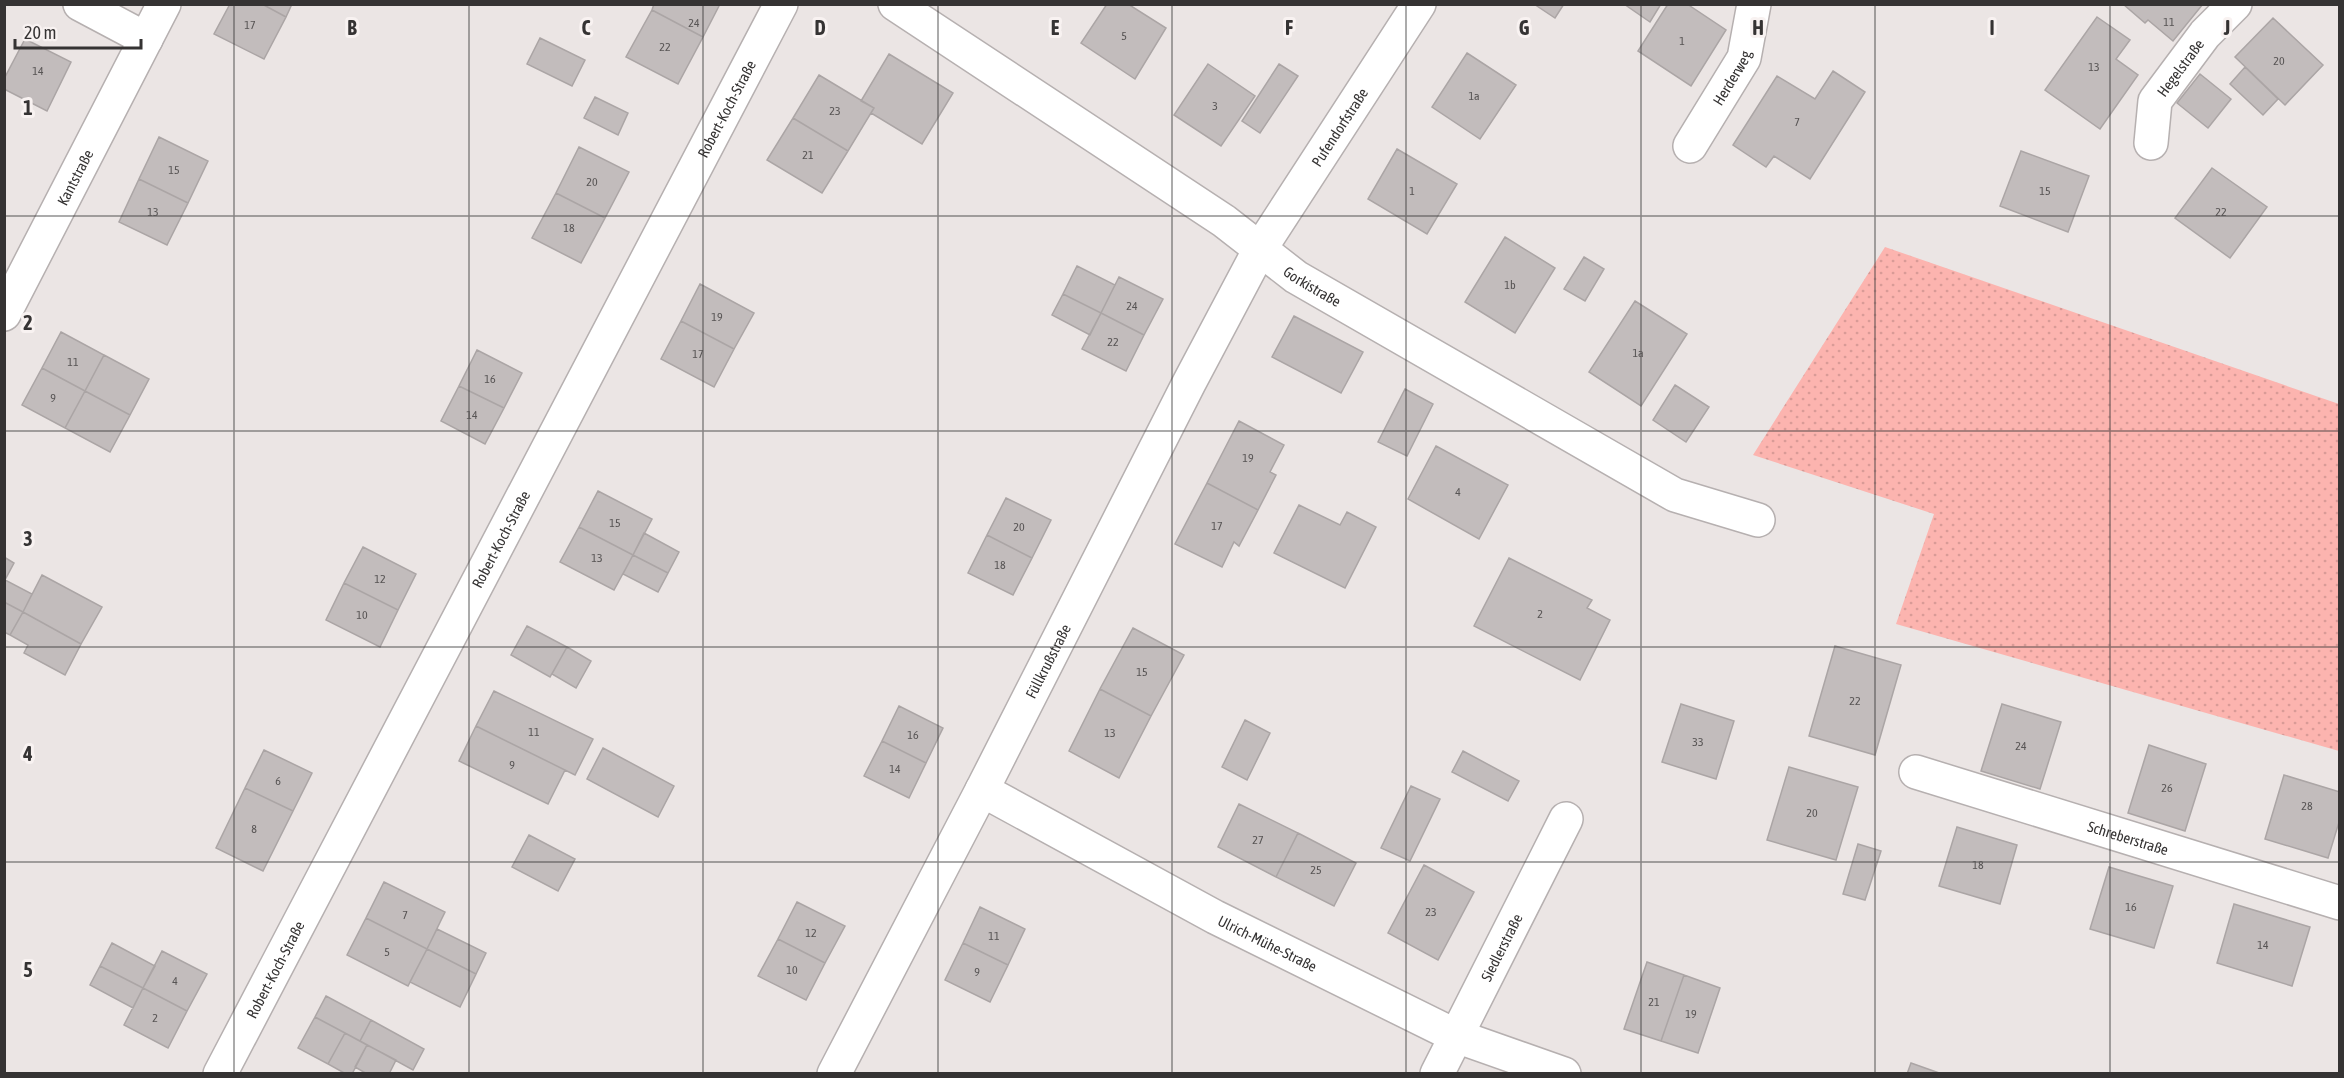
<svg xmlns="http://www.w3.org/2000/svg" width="2344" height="1078" viewBox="0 0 2344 1078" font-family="'Asap Condensed',sans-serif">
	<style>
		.grass { fill: url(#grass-dots) }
		.building { fill: #c2bcbc; stroke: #aba5a5; stroke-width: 1.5 }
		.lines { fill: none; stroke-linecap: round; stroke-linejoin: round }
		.street-casing { stroke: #b6b0b0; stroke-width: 36 }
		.street { stroke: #fff; stroke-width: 33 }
		.grid { fill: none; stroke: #353333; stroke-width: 1.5; stroke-opacity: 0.55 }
		.labels { text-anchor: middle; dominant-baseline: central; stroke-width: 6; stroke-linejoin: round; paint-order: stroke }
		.number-label { font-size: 12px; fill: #585555 }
		.street-label { font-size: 15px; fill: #353333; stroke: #f8f2f1 }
		.grid-label { font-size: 20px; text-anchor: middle; font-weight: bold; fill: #353333; stroke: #f8f2f1; stroke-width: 6; stroke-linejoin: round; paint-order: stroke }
	</style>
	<defs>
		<pattern id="grass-dots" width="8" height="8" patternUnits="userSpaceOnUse" patternTransform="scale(1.5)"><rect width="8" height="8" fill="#fcb4af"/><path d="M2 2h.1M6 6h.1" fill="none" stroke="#d99b97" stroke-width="1.8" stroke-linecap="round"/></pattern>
	</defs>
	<rect width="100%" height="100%" fill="#ebe5e4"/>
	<path class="grass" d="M1885,247L2339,404V751L1896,624L1934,514L1753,455Z"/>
	<path class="building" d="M230,4H262L286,17L264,59L214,34Z
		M262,4H292L286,17Z
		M654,4H720L703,37L652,10Z
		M1107,4H1128L1166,28L1135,79L1081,43Z
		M1534,4H1564L1555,18Z
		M1624,4H1661L1650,22Z
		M1668,4H1687L1726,30L1691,86L1638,51Z
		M2123,4H2203L2173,41L2148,20L2145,23Z
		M652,10L703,37L678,84L626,57Z
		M2097,17L2130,40L2116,59L2138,75L2100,129L2045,90Z
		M2273,18L2323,65L2285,105L2235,57Z
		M540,38L585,60L572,86L527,64Z
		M25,39L71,62L47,111L4,89V79Z
		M1467,53L1516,85L1480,139L1432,107Z
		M889,54L953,93L922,144L871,113L874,108L861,101Z
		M1208,64L1255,96L1221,146L1174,115Z
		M1279,64L1298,76L1260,133L1242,121Z
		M2245,67L2278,99L2263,115L2230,84Z
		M1833,71L1865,92L1810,179L1774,156L1766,167L1733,145L1777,76L1815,99Z
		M2200,74L2231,99L2208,128L2177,103Z
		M819,75L874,108L848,151L793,118Z
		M595,97L628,113L618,135L584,118Z
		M793,118L848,151L822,193L767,160Z
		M159,137L208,161L188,203L139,179Z
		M579,147L629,172L605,218L556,193Z
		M1397,149L1457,184L1427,234L1368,199Z
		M2021,151L2089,176L2068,232L2000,206Z
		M2212,168L2267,207L2230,258L2175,218Z
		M139,179L188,203L167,245L119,222Z
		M556,193L605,218L581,263L532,238Z
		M1505,237L1555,268L1515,333L1465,302Z
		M1584,257L1604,269L1585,301L1564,289Z
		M1077,266L1115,285L1101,313L1063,294Z
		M1119,277L1163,299L1144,335L1101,313Z
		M700,284L754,313L734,349L681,321Z
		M1063,294L1101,313L1090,335L1052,315Z
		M1635,301L1687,334L1641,406L1589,372Z
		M1101,313L1144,335L1126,371L1082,349Z
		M1294,316L1363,352L1341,393L1272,357Z
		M681,321L734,349L714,387L661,359Z
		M61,332L104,355L85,391L42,368Z
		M477,350L522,373L504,408L459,386Z
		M104,355L149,379L130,415L85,391Z
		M42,368L85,391L65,428L22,405Z
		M1675,385L1709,407L1686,442L1653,420Z
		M459,386L504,408L485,444L441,421Z
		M1405,389L1433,404L1407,456L1378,442Z
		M85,391L130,415L110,452L65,428Z
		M1239,421L1284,445L1270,472L1276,475L1258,510L1207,483Z
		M1436,446L1508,485L1479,539L1408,499Z
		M1207,483L1258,510L1239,546L1234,542L1222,567L1175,544Z
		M598,491L652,519L633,555L579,527Z
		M1006,498L1051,520L1032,558L987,535Z
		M1299,505L1340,525L1347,512L1376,527L1345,588L1274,553Z
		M579,527L633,555L614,590L560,562Z
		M644,533L679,552L668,573L633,555Z
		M987,535L1032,558L1013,595L968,573Z
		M363,547L416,574L398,610L344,583Z
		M633,555L668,573L658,592L623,574Z
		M4,557L14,563L5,580L32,594L23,612L4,602Z
		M1509,558L1592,600L1587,608L1610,620L1580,680L1474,626Z
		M42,575L102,607L81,644L23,612Z
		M344,583L398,610L380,647L326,620Z
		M4,602L23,612L10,635L4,632Z
		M23,612L81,644L65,675L24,653L28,645L10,635Z
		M527,626L567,647L550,677L511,655Z
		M1133,628L1184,655L1151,716L1100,689Z
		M1835,646L1901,665L1875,755L1809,736Z
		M567,647L591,661L576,688L552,674Z
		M1100,689L1151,716L1119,778L1069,751Z
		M494,691L593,739L575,775L476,726Z
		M1681,704L1734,721L1716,779L1662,762Z
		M2002,704L2061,722L2040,789L1981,771Z
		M899,706L943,728L926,763L882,741Z
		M1245,720L1270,733L1247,780L1222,767Z
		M476,726L565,770L548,804L459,761Z
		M882,741L926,763L909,798L864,776Z
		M2149,745L2206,764L2185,831L2128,813Z
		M603,748L674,786L658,817L587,779Z
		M264,750L312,773L293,811L245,788Z
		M1463,751L1519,781L1508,801L1452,772Z
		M1789,767L1858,787L1836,860L1767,840Z
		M2284,775L2340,792V819L2328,858L2265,839Z
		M1411,786L1440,799L1410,861L1381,848Z
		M245,788L293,811L263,871L216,848Z
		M1239,804L1298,833L1276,877L1218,847Z
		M1957,827L2017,845L2000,904L1939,886Z
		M1298,833L1356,863L1334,906L1276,877Z
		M529,835L575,859L558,891L512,867Z
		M1858,844L1881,851L1865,900L1843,894Z
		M1424,865L1474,892L1438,960L1388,933Z
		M2109,867L2173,886L2154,948L2090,929Z
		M384,882L445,912L427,949L366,918Z
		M797,902L845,926L825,963L778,939Z
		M2234,904L2310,927L2292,986L2217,963Z
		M980,907L1025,929L1008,965L963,943Z
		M366,918L427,949L408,986L347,955Z
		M437,929L486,953L476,974L427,949Z
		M778,939L825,963L806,1000L758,976Z
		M112,943L155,966L143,988L100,966Z
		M963,943L1008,965L990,1002L945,980Z
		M427,949L476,974L460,1007L410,982Z
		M162,951L207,974L187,1011L143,988Z
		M1647,962L1684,975L1661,1041L1624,1029Z
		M100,966L143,988L133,1008L90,985Z
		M1684,975L1720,988L1698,1053L1661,1041Z
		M143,988L187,1011L168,1048L124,1025Z
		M326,996L371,1020L360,1041L315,1017Z
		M315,1017L345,1033L328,1064L298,1048Z
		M371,1020L424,1049L413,1070L360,1041Z
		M345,1033L367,1045L352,1074H346L328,1064Z
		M367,1045L396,1060L389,1074H367L355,1067Z
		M1911,1063L1942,1074H1907Z"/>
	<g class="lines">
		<g class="street-casing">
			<g id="street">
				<path d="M80,4L146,39"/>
				<path id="s1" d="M895,4L1224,221L1296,277L1675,495L1758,520"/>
				<path id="s2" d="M2151,143L2155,101L2205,34L2235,4"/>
				<path id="s3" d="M1690,146L1744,58L1754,4"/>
				<path id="s4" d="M4,314L164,4"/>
				<path id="s5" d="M1916,772L2340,903"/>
				<path id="s6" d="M982,790L1215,917L1456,1036L1564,1074"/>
				<path id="s7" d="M220,1074L781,4"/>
				<path id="s8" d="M834,1074L982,790L1189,383L1260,249L1419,4"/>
				<path id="s9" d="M1437,1074L1566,819"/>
			</g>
		</g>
		<use href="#street" class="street"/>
	</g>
	<path class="grid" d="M234,4V1074M469,4V1074M703,4V1074M938,4V1074M1172,4V1074M1406,4V1074M1641,4V1074M1875,4V1074M2110,4V1074M4,216H2340M4,431H2340M4,647H2340M4,862H2340"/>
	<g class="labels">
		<g class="number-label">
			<text x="2169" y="22">11</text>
			<text x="694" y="23">24</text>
			<text x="250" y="25">17</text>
			<text x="1124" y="36">5</text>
			<text x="1682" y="41">1</text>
			<text x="665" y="47">22</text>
			<text x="2279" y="61">20</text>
			<text x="2094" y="67">13</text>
			<text x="38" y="71">14</text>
			<text x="1474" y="96">1a</text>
			<text x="1215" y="106">3</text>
			<text x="835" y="111">23</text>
			<text x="1797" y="122">7</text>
			<text x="808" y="155">21</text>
			<text x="174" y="170">15</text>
			<text x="592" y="182">20</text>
			<text x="1412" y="191">1</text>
			<text x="2045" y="191">15</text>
			<text x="153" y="212">13</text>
			<text x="2221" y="212">22</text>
			<text x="569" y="228">18</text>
			<text x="1510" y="285">1b</text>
			<text x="1132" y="306">24</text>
			<text x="717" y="317">19</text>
			<text x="1113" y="342">22</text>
			<text x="1638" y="353">1a</text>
			<text x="698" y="354">17</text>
			<text x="73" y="362">11</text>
			<text x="490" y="379">16</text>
			<text x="53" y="398">9</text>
			<text x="472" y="415">14</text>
			<text x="1248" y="458">19</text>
			<text x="1458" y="492">4</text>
			<text x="615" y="523">15</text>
			<text x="1217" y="526">17</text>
			<text x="1019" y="527">20</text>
			<text x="597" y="558">13</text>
			<text x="1000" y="565">18</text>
			<text x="380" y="579">12</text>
			<text x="1540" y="614">2</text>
			<text x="362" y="615">10</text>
			<text x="1142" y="672">15</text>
			<text x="1855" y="701">22</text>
			<text x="534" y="732">11</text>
			<text x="1110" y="733">13</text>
			<text x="913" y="735">16</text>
			<text x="1698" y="742">33</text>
			<text x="2021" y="746">24</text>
			<text x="512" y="765">9</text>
			<text x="895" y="769">14</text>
			<text x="278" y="781">6</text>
			<text x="2167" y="788">26</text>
			<text x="2307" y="806">28</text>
			<text x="1812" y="813">20</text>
			<text x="254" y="829">8</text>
			<text x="1258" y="840">27</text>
			<text x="1978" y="865">18</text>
			<text x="1316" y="870">25</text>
			<text x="2131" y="907">16</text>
			<text x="1431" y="912">23</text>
			<text x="405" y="915">7</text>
			<text x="811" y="933">12</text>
			<text x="994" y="936">11</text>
			<text x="2263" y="945">14</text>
			<text x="387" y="952">5</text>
			<text x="792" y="970">10</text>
			<text x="977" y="972">9</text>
			<text x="175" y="981">4</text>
			<text x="1654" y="1002">21</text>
			<text x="1691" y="1014">19</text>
			<text x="155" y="1018">2</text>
		</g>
		<g class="street-label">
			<text stroke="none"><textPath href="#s2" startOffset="84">Hegelstraße</textPath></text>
			<text stroke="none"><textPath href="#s3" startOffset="80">Herderweg</textPath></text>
			<text stroke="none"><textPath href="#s7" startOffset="1090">Robert-Koch-Straße</textPath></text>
			<text stroke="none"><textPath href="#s8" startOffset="1074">Pufendorfstraße</textPath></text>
			<text stroke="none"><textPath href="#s4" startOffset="154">Kantstraße</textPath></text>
			<text stroke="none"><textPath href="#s1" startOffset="504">Gorkistraße</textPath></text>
			<text stroke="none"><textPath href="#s7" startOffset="604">Robert-Koch-Straße</textPath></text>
			<text stroke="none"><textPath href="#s8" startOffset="465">Füllkrußstraße</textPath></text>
			<text stroke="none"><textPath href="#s5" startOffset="222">Schreberstraße</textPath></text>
			<text stroke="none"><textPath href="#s6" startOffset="324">Ulrich-Mühe-Straße</textPath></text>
			<text stroke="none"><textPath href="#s9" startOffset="142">Siedlerstraße</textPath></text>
			<text stroke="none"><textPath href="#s7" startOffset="118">Robert-Koch-Straße</textPath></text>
		</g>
	</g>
	<g class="grid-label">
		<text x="352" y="35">B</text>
		<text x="586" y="35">C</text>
		<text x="820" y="35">D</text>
		<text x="1055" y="35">E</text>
		<text x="1289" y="35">F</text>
		<text x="1524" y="35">G</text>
		<text x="1758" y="35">H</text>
		<text x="1992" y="35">I</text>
		<text x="2227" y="35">J</text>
		<text x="28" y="115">1</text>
		<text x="28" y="330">2</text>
		<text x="28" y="546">3</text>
		<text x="28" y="761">4</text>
		<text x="28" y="977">5</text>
	</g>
	<rect width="2344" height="1078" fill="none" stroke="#353333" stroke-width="12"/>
	<path d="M15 39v9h126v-9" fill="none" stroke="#353333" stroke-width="3"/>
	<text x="24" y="39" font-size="18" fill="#353333" stroke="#f8f2f1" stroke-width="4.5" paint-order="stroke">20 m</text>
</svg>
